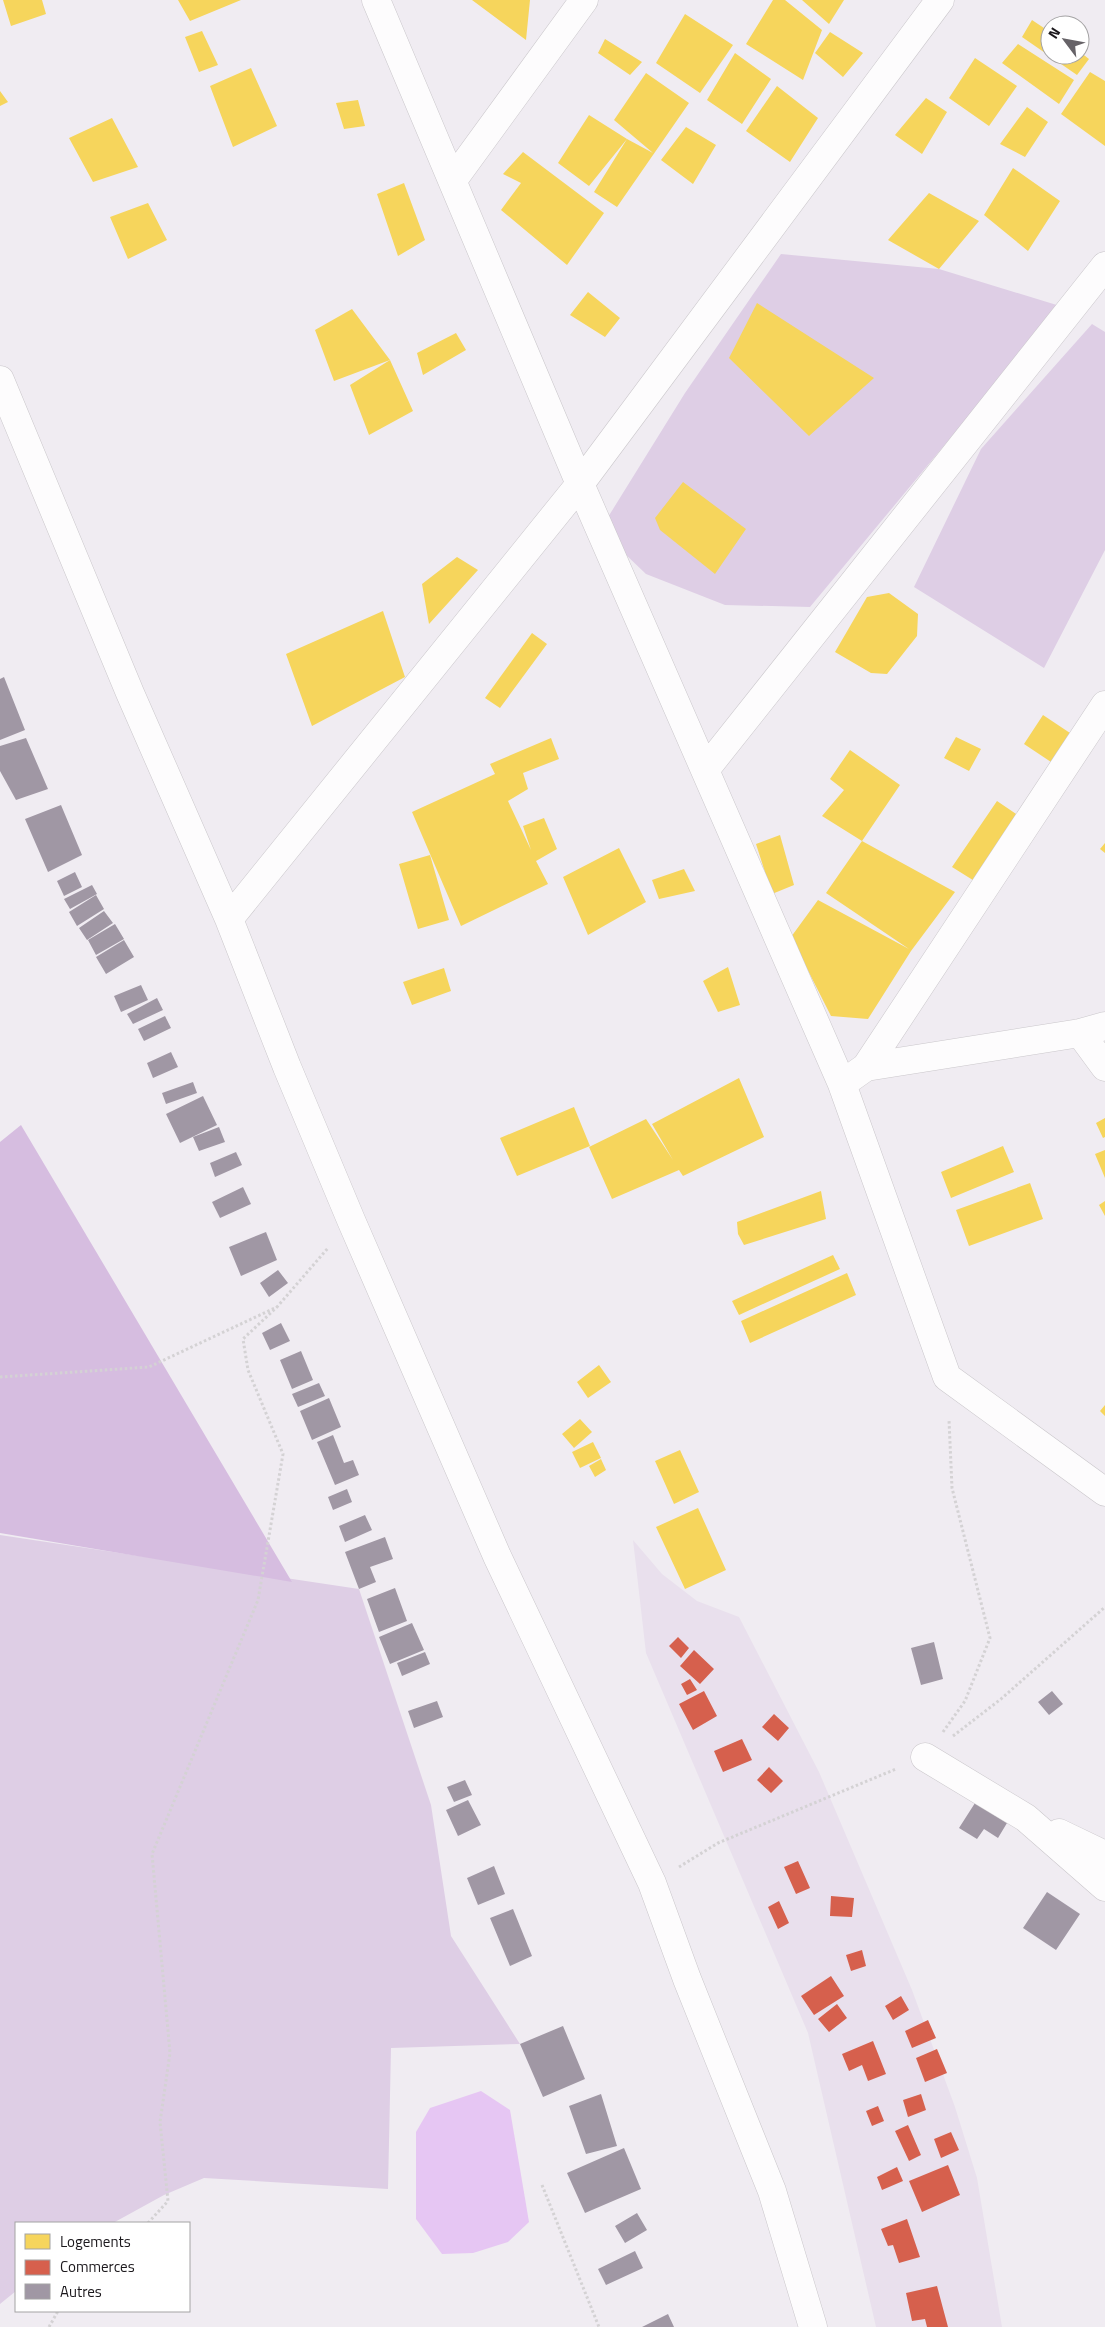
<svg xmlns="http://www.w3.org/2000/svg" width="1105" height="2327" viewBox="0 0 1105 2327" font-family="'Titillium Web',sans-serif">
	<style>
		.built { fill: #e9e0ed }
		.green { fill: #decee5 }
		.forest { fill: #d6bde0 }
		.water { fill: #e6c6f3 }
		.homes { fill: #f6d55c }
		.shops { fill: #d6604d }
		.building { fill: #a097a4 }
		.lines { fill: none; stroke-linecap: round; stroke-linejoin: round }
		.minor-casing { stroke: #cac7cb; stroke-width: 29 }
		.path { stroke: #d4d2d4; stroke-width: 3; stroke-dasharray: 2.5 2.5; stroke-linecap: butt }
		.minor { stroke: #fdfcfd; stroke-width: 28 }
	</style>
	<rect width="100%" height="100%" fill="#f0ecf2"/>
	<path class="built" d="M633,1540L662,1574L697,1601L739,1617L819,1772L912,1990L955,2107L977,2178L1002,2327H876L808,2033L646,1653Z"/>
	<path class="green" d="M781,254L939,269L1060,306L810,607L725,605L646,574L600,530L685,393Z
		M1092,324L1105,332V550L1044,668L914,587L981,449Z
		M0,1535L359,1589L431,1805L451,1936L520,2044L391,2048L388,2189L204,2178L164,2195L113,2223H16V2291L0,2304Z"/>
	<path class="forest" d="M21,1125L292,1582L0,1533V1142Z"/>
	<path class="water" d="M481,2091L510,2110L529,2222L508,2242L473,2253L442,2254L416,2219V2132L430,2108Z"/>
	<path class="homes" d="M3,0H42L46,14L11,26Z
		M178,0H241L190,21Z
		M472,0H530L526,40Z
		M773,0H785L822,30L803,80L746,44Z
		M802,0H844L829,24Z
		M685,14L733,45L700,93L656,63Z
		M1032,20L1050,32V55H1080V52L1089,59L1077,75L1022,37Z
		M202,31L218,65L199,72L185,37Z
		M830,32L863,53L843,77L815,53Z
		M605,39L642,62L630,75L598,53Z
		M1018,44L1074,80L1059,104L1002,63Z
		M735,53L771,79L742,124L707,100Z
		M975,58L1017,86L989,126L949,98Z
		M251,68L277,126L233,147L210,86Z
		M1090,72L1105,81V146L1061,114Z
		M646,73L689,103L617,207L594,192L627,139L589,186L558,163L589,115L627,139L653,153L614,120Z
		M777,86L818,118L790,162L746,131Z
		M0,91L8,102L0,106Z
		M926,98L947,112L922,154L895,135Z
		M358,100L365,126L344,129L336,103Z
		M1027,107L1048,122L1025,157L1000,144Z
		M112,118L138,167L93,182L69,138Z
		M686,127L716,145L693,184L661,160Z
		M523,152L604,213L567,265L501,210L521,183L503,174Z
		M1013,168L1060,201L1028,251L984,215Z
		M404,183L425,240L398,256L377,194Z
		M929,193L979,221L939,269L888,240Z
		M148,203L167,240L128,259L110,217Z
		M588,292L620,318L605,337L570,315Z
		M757,303L874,378L809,436L729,358Z
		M352,309L390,360L334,381L315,330Z
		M456,333L466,350L423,375L417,353Z
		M390,360L413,411L369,435L350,385Z
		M683,482L746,529L715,574L660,530L655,518Z
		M457,557L478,570L429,624L422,584Z
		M889,593L918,614L917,636L887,674L871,673L835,652L867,597Z
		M383,611L405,677L312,726L286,654Z
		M532,633L547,644L500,708L485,698Z
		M1043,715L1070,733L1051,762L1024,744Z
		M956,737L981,749L969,771L944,758Z
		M551,738L559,759L523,773L528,789L508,801L531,850L523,826L544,818L557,849L536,861L548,884L461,926L412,812L495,774L490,764Z
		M850,750L900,785L862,841L955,892L911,951L868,1019L831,1016L791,937L818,900L909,949L826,893L862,841L822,816L844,790L830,779Z
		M997,801L1019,816L976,882L952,867Z
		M780,835L794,885L772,894L756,844Z
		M1105,843V853L1100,849Z
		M619,848L646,902L588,935L563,877Z
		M430,855L449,920L418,929L399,864Z
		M684,869L695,891L659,899L652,880Z
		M728,967L740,1005L718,1012L703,981Z
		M444,968L451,991L412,1005L403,982Z
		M739,1078L764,1137L683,1176L679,1170L612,1199L589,1147L646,1119L673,1160L652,1124Z
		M574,1107L590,1146L517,1176L500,1138Z
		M1105,1118V1137L1103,1138L1096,1123Z
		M1003,1146L1014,1172L951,1198L941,1172Z
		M1105,1150V1178L1095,1154Z
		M1030,1183L1043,1219L969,1246L956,1210Z
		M821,1191L826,1219L744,1245L738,1234L737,1222Z
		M1105,1201V1216L1099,1205Z
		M833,1255L840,1269L739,1315L732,1301Z
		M847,1273L856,1295L750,1343L741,1321Z
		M599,1365L611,1382L588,1398L577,1382Z
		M1105,1405V1416L1100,1411Z
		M580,1419L592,1432L574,1448L562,1434Z
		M593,1442L601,1458L580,1468L572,1452Z
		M680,1450L699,1492L674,1504L655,1461Z
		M601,1459L606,1470L595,1477L589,1466Z
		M698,1508L726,1570L685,1589L656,1527Z"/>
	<path class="shops" d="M678,1637L689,1648L681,1658L669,1646Z
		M694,1650L714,1669L700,1684L680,1666Z
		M690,1679L697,1690L687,1695L681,1684Z
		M704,1691L717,1716L693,1730L679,1704Z
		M774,1714L789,1728L778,1741L762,1727Z
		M742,1739L752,1760L723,1772L714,1751Z
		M769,1767L783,1781L771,1793L757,1780Z
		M798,1861L810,1888L796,1894L784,1867Z
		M831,1896L854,1898L852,1917L830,1916Z
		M779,1901L789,1923L778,1929L768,1907Z
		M862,1950L866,1966L851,1971L846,1955Z
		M831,1976L844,1996L814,2015L801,1996Z
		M901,1996L909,2010L893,2020L885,2006Z
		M837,2004L847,2018L829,2032L818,2019Z
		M928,2020L936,2038L912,2048L905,2031Z
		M873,2041L886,2074L868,2081L862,2065L849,2071L842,2054Z
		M937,2049L947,2073L925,2082L916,2058Z
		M921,2094L926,2110L908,2117L903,2100Z
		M878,2106L884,2121L872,2126L866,2111Z
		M908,2125L921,2155L909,2161L895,2131Z
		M951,2132L959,2150L941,2158L934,2139Z
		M948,2165L960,2195L922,2212L909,2181Z
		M897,2167L903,2181L882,2190L877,2177Z
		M907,2219L920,2257L899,2263L893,2245L888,2246L881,2229Z
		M937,2286L948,2327H927L925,2319L912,2321L906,2293Z"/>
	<path class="building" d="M4,677L25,730L0,740V679Z
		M26,738L48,789L16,800L0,771V746Z
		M61,805L82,855L48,872L25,819Z
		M75,872L82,887L64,896L57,881Z
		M92,885L97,894L70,909L64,899Z
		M96,895L104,909L77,926L69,912Z
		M104,911L113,923L87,940L79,928Z
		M115,924L124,939L96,955L88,940Z
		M124,940L134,957L106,974L96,957Z
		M141,985L148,1000L121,1012L114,996Z
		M157,998L163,1010L133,1024L127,1014Z
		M165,1016L171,1028L144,1041L138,1029Z
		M171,1052L178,1067L153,1078L147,1063Z
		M193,1082L197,1093L166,1104L162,1093Z
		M203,1096L217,1125L180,1143L166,1114Z
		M219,1127L225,1142L199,1151L193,1137Z
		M236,1152L242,1165L215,1177L210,1163Z
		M243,1187L251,1204L220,1218L212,1202Z
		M266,1232L277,1260L241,1276L229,1247Z
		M278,1270L288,1283L269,1297L260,1283Z
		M281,1323L290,1341L270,1350L262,1333Z
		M301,1351L313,1380L292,1389L280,1360Z
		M319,1383L325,1396L298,1407L292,1394Z
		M329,1398L341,1427L312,1440L300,1411Z
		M333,1435L344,1463L353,1460L359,1475L335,1485L317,1442Z
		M347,1489L352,1502L333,1510L328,1497Z
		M365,1515L372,1530L345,1542L339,1526Z
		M385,1537L393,1559L370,1567L376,1582L359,1589L345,1552Z
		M395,1588L407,1621L379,1632L367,1599Z
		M412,1623L424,1650L390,1664L379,1637Z
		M934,1642L943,1679L921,1685L911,1648Z
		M425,1652L430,1664L402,1676L397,1663Z
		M1052,1691L1063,1704L1049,1715L1038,1702Z
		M437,1701L443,1717L414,1728L408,1711Z
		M465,1780L472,1795L454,1802L447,1787Z
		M468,1800L481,1825L458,1836L446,1810Z
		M975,1803L1007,1823L998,1838L984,1829L977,1839L959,1828Z
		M494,1866L505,1894L478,1905L467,1878Z
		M1047,1892L1080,1914L1056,1950L1023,1928Z
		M513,1909L532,1956L510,1966L490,1918Z
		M563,2026L585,2079L543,2097L520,2044Z
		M601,2094L617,2146L586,2154L569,2106Z
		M624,2148L641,2189L585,2213L567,2173Z
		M637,2213L647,2230L625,2243L615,2226Z
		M635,2251L643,2268L606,2285L598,2269Z
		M668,2314L674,2327H642Z"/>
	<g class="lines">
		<g class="minor-casing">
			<path id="minor" d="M376,0L580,484L842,1084L947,1377L1105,1492
				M453,180L584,0
				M0,380L130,693L229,919L287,1067L351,1220L497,1556L652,1883L687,1979L772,2191L813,2327
				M705,770L1105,266
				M229,919L580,484L940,0
				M1080,1033L1105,1067
				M866,1067L1080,1033L1105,1026
				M842,1084L866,1067L1105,705
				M925,1757L1026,1818L1105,1887
				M1059,1833L1105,1855"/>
		</g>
		<path class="path" d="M0,1377L149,1367L277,1307L328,1248
			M943,1732L965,1701L990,1638L952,1488L949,1420
			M953,1736L1001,1699L1105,1607
			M679,1867L718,1843L896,1769
			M542,2185L599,2327
			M148,2223L168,2201L160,2122L170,2053L152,1854L258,1600L283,1454L248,1370L243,1339L277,1307
			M49,2327L58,2311"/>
		<use href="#minor" class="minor"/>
	</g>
	<rect x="15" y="2222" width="175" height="90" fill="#ffffff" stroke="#a4a3a4"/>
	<rect x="25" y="2234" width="25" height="15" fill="#f6d55c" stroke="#a4a3a4"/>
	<text x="60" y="2247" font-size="15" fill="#1b181c">Logements</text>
	<rect x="25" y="2260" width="25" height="15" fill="#d6604d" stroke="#a4a3a4"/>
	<text x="60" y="2272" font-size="15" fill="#1b181c">Commerces</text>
	<rect x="25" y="2284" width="25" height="15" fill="#a097a4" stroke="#a4a3a4"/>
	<text x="60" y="2297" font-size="15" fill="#1b181c">Autres</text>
	<g transform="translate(1065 40) rotate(302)"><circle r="24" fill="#ffffff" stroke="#a4a3a4"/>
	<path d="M0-4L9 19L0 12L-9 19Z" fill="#666267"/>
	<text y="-8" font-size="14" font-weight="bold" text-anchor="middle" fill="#1b181c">N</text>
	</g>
</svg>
